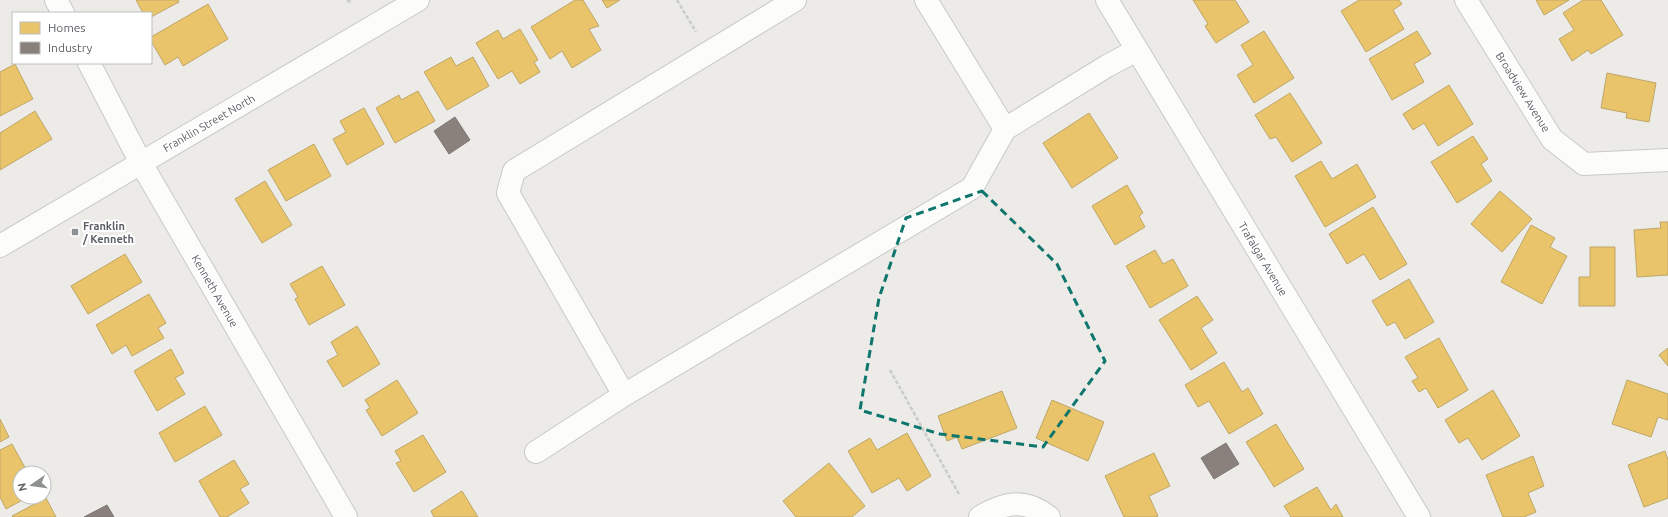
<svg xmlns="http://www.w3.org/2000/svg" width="1668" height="517" viewBox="0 0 1668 517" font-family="Ubuntu,sans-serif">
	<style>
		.homes { fill: #e9c46a; stroke: #bfa668 }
		.industry { fill: #8a817c; stroke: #7c7775 }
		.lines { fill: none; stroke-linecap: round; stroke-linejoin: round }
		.minor-casing { stroke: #c8c9c9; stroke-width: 24 }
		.path { stroke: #c9cdca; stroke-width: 2.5; stroke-dasharray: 4 2; stroke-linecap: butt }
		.minor { stroke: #fcfcfb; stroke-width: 22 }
		.marked { fill: none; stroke: #0f766e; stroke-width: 3; stroke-dasharray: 8 5; stroke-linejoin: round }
		.poi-dot { fill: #8e9192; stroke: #fff; stroke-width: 1.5 }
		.labels { text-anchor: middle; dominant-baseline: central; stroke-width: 4; stroke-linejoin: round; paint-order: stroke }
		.street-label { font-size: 11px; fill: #5c6065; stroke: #fff }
		.poi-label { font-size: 11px; font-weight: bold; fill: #5c6065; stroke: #fff; text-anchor: start }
	</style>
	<rect width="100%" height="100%" fill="#ecebe7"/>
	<path class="homes" d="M136,0H178L179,2L151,17V13H143Z
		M575,0H583L599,26L589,29L601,50L572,68L562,51L550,59L531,27Z
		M602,0H620L607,8Z
		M1193,0H1235L1249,22L1216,43L1205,26L1208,24Z
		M1359,0H1399L1402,4L1393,10L1404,29L1366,52L1341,11Z
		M1536,0H1569L1544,15Z
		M1583,0H1601L1623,35L1591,54L1588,50L1572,61L1559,39L1574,30L1563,13Z
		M208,4L228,39L183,66L178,57L165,65L151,41V37Z
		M520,29L538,60L534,62L540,72L520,84L512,71L498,79L476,43L498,30L503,39Z
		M1264,31L1294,78L1254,103L1237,75L1253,65L1241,45Z
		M1417,31L1431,54L1414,64L1424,82L1392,100L1369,59Z
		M451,57L456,66L473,57L489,86L447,110L424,72Z
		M15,64L33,99L0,116V72Z
		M1607,73L1656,83L1649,122L1626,118L1627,113L1601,108Z
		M1449,85L1473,124L1438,146L1424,123L1413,130L1403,114Z
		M418,91L435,121L395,143L376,108L399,95L401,100Z
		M1290,93L1322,143L1292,162L1276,137L1270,139L1255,115Z
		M364,108L384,144L347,165L333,139L346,132L340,121Z
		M35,111L52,139L0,170V133Z
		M1089,113L1118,158L1072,188L1043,143Z
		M1473,136L1488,159L1481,164L1492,181L1457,203L1431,162Z
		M314,144L331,176L286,201L268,170Z
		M1321,161L1332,179L1357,164L1376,197L1325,227L1295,176Z
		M265,181L292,225L262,243L235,199Z
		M1127,185L1143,213L1139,216L1145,227L1115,245L1092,206Z
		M1500,191L1532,219L1502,252L1471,224Z
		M1373,207L1407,264L1380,280L1364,254L1347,264L1329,234Z
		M1660,222H1668V275L1637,277L1634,230L1661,228Z
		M1531,225L1555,238L1550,247L1567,256L1542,304L1501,282Z
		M1590,247H1615V306H1579V277H1590Z
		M1155,250L1163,264L1173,259L1188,286L1150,308L1126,266Z
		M125,254L142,282L88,314L71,286Z
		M322,266L345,305L309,325L295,299L298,297L290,284Z
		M1409,279L1434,322L1405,339L1395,322L1387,326L1372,301Z
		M149,294L166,323L158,328L164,338L132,356L126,345L112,354L96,325Z
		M1197,296L1213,320L1201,328L1217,353L1191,370L1159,320Z
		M357,326L380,364L343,387L327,361L338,355L331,342Z
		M1439,338L1468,390L1438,408L1426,388L1419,392L1412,381L1418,378L1405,357Z
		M1668,348V366L1659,355Z
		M171,349L184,373L175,378L185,394L157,411L134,371Z
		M1224,362L1242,392L1248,388L1263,414L1229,434L1209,401L1198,407L1185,385Z
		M397,380L418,413L382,436L366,410L370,408L365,400Z
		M1627,380L1668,394V420L1658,417L1651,437L1612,424Z
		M1493,390L1520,436L1482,460L1468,438L1459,443L1445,420Z
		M1002,391L1017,428L962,449L957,437L947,441L938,416Z
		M1052,400L1104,422L1088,461L1036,438Z
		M205,406L222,435L175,462L159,433Z
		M0,419L9,437L0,442Z
		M1276,424L1304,469L1274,487L1246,442Z
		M907,433L931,476L907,491L899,478L872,493L848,451L870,438L877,450Z
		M423,435L446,472L414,492L396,463L401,461L395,451Z
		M12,444L28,473H20V497H28L6,509L0,497V450Z
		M1665,451L1668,460V498L1644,507L1628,465Z
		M1154,453L1170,486L1149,496L1158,516L1155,517H1124L1105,476Z
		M1533,456L1544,486L1528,493L1536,512L1524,517H1503L1486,475Z
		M234,460L249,484L240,489L249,503L227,517H220L199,481Z
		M829,463L865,506L852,517H796L783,501Z
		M1317,487L1331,510L1336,504L1343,517H1291L1284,506Z
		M462,491L478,517H434L431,511Z
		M46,498L56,517H13L12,516Z"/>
	<path class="industry" d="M455,117L470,140L449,154L434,131Z
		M1226,443L1239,464L1214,479L1201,458Z
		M107,505L114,517H84Z"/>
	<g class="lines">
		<g class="minor-casing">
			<path id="minor" d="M56,0L63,13
				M795,0L514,171L508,193L624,395L972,188L1005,129
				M926,0L1005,129L1107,66L1137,50
				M1107,0L1419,517
				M1466,0L1552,139L1584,164L1668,160
				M89,63L141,163L346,517
				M0,246L418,0
				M536,452L624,395
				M980,517C1005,502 1025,498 1049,517"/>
		</g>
		<path class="path" d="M347,0L352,3
			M677,0L696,32
			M890,370L960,496"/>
		<use href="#minor" class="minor"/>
	</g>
	<path class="marked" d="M982,191L1057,264L1105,361L1043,447L940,434L860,410L879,298L906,218Z"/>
	<rect class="poi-dot" x="71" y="228" width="8" height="8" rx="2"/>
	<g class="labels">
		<g class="street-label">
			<text transform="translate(1523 92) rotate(58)">Broadview Avenue</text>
			<text transform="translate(209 123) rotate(-30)">Franklin Street North</text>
			<text transform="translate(1263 259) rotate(59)">Trafalgar Avenue</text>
			<text transform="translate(215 291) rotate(60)">Kenneth Avenue</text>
		</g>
		<g class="poi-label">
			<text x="83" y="226">Franklin<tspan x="83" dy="13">/ Kenneth</tspan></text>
		</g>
	</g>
	<rect x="12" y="12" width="140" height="52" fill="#ffffff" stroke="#bebfc1"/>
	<rect x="20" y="22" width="20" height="12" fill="#e9c46a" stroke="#bebfc1"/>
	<text x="48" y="32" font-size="12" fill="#5c6065">Homes</text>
	<rect x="20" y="42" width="20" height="12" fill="#8a817c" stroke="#bebfc1"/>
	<text x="48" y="52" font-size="12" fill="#5c6065">Industry</text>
	<g transform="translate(32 485) rotate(257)"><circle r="19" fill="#ffffff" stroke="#bebfc1"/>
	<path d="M0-3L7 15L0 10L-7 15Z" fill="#8e9192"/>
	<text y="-6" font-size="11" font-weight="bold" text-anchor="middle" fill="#5c6065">N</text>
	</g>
</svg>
